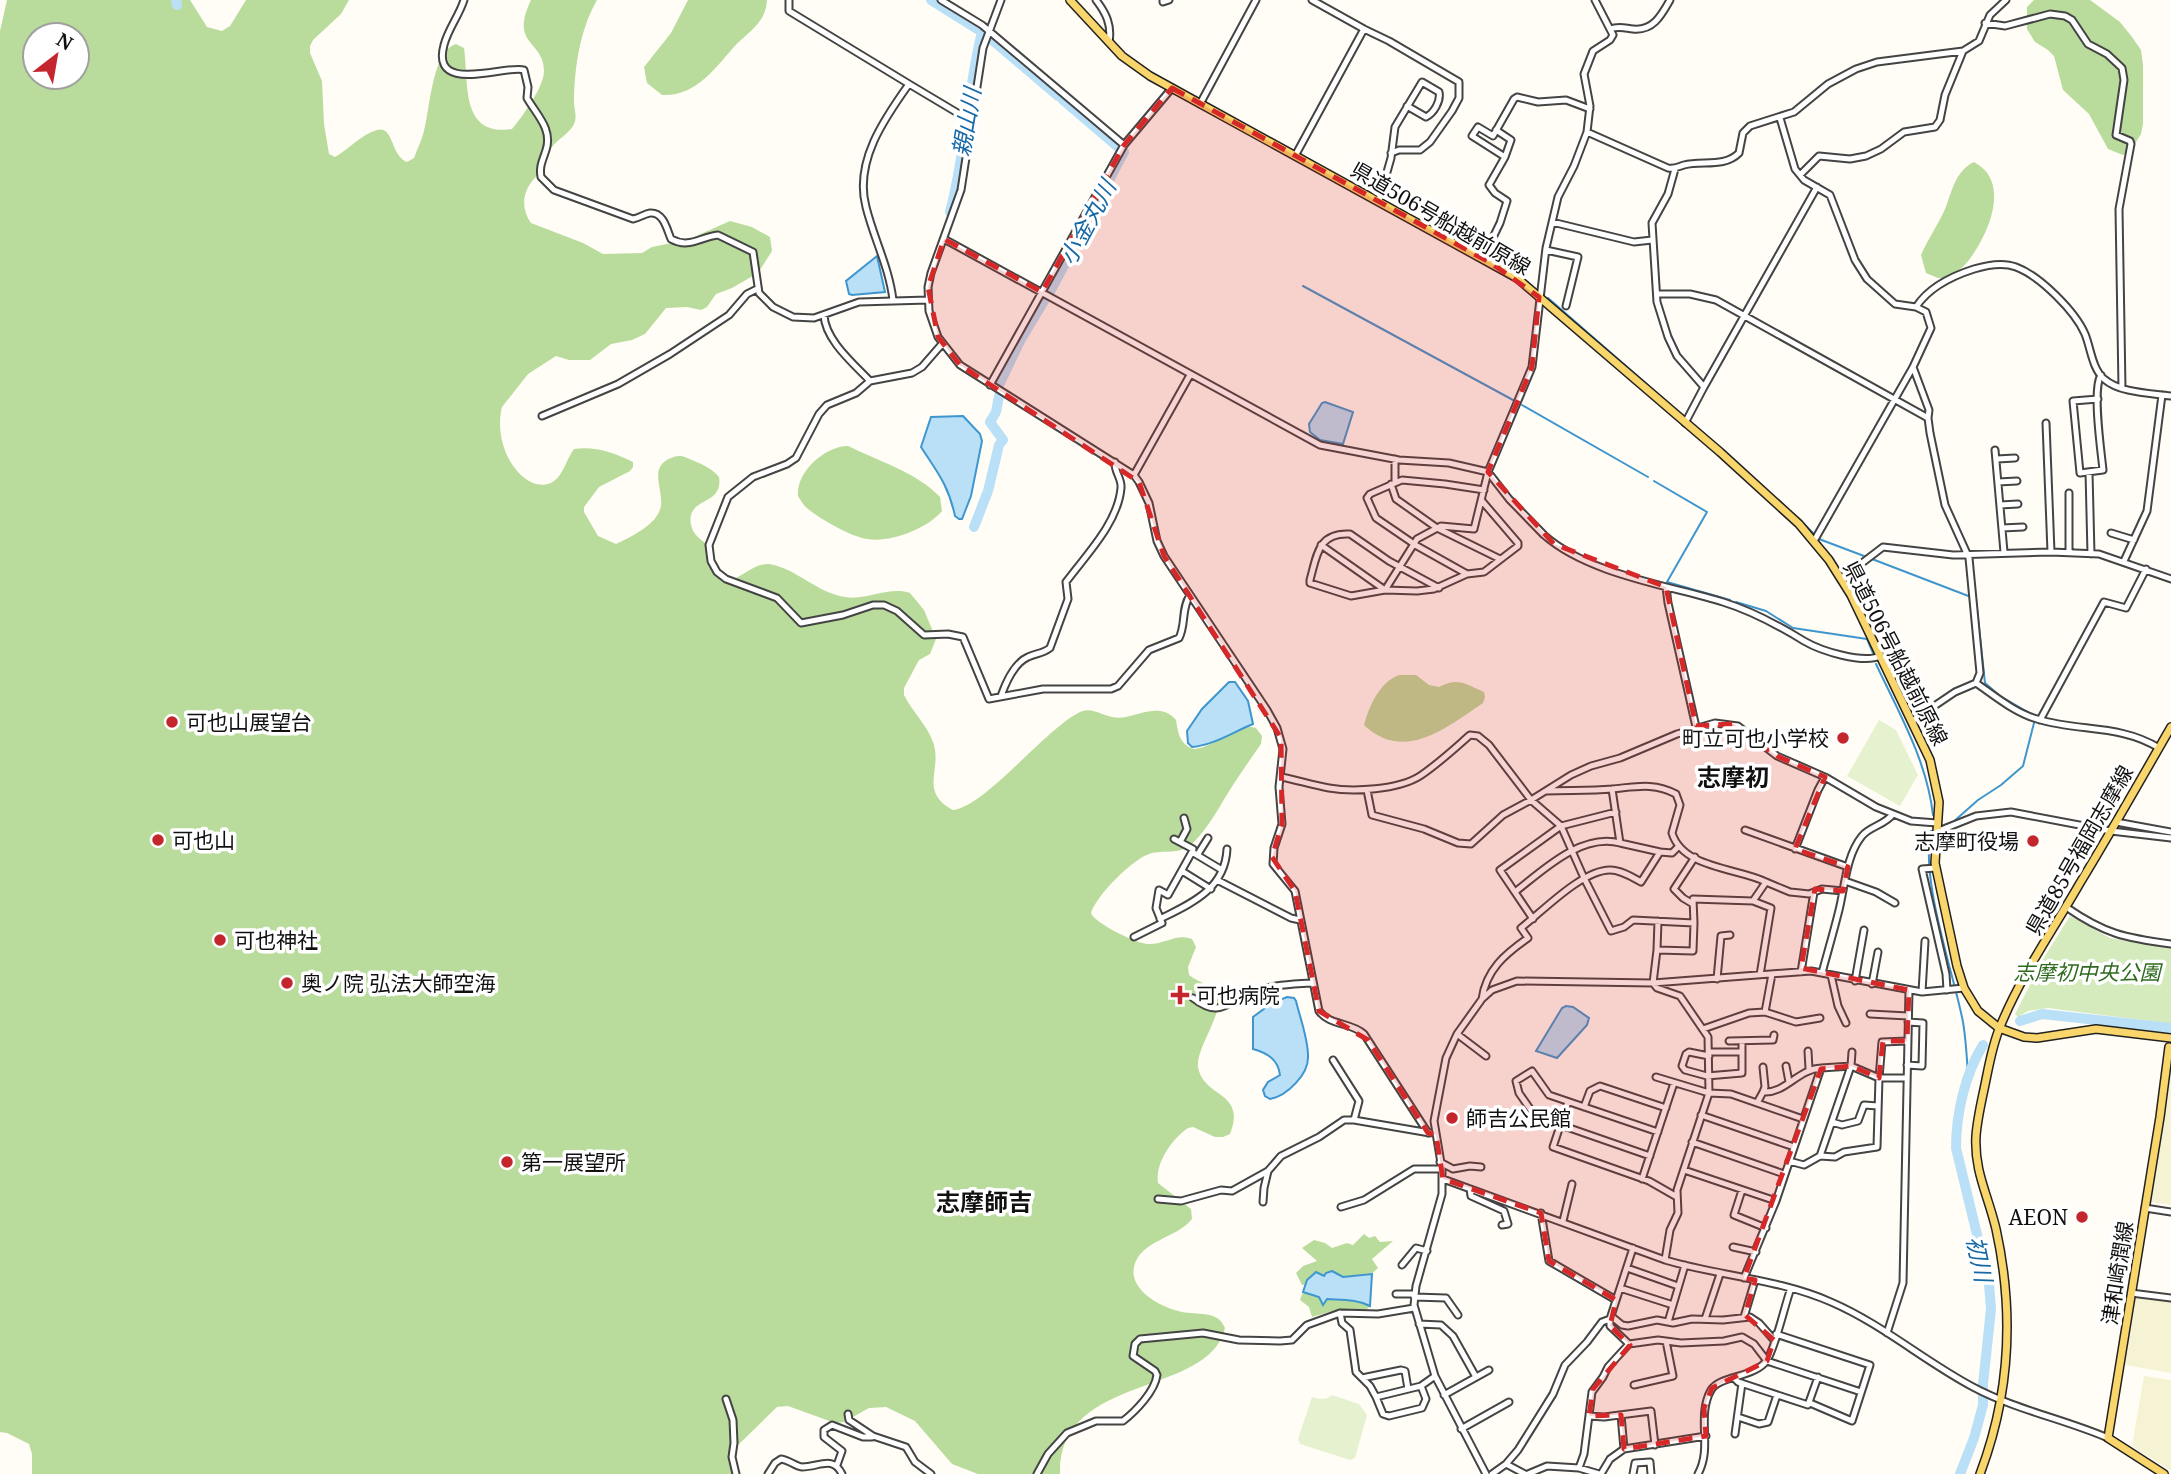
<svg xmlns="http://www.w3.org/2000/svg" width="2171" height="1474" viewBox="0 0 2171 1474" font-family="'Noto Serif','Noto Sans JP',serif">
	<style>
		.farmland { fill: #f6f3d4 }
		.green { fill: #d5ebbd }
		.forest { fill: #b9dc9c; fill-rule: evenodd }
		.pitch { fill: #e6f2cf }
		.water { fill: #b9e0f7; stroke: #3f96cf; stroke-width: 2 }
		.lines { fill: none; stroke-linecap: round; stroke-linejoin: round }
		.stream { stroke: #3f96cf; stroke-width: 2 }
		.river { stroke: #b9e0f7; stroke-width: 10 }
		.minor-casing { stroke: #444; stroke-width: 9 }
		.major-casing { stroke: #222; stroke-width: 10 }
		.minor { stroke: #fff; stroke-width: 5 }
		.major { stroke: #f9d66b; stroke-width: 7 }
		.marked { fill: #d62828; fill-opacity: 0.2; stroke: #d62828; stroke-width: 5; stroke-dasharray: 14 9; stroke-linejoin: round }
		.poi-dot { fill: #c4262e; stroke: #fff; stroke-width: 2.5 }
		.labels { text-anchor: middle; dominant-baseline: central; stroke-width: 7; stroke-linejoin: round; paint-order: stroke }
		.street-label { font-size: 21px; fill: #111; stroke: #fff }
		.poi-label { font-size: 21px; fill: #111; stroke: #fff; text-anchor: start }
		.park-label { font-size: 21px; font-style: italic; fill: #2f6b1f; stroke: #fff }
		.water-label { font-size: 23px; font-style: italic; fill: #1768a6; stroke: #fff }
		.quarter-label { font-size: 24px; font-weight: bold; fill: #111; stroke: #fff }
	</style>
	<rect width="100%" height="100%" fill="#fffdf5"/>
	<path class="farmland" d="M2171,1075V1205L2151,1202Z
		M2136,1296L2171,1302V1373L2125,1365Z
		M2144,1376L2171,1380V1471L2132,1446Z"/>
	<path class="green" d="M2070,916L2110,938L2171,948V1026L2157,1022L2048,1008L2028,1011L2018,1017L2015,1014L2045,956Z"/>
	<path class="forest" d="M7,0H190L207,27L222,31L230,26L246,0H349L341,14L313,40L310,46V53L322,81L324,124L329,154L335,157C349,149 362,134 377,130C394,125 390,155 407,162L414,158C417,149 422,140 424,131C430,110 432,51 456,44L464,48C469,83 460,137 512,129C522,117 544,87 544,71C544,40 509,46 531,0H597C580,30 575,65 574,98C573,108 578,115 574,124C570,133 558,139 552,147C547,153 547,160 544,166C541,171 537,175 534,179C522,192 521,209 531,223L583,243L603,254L642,253L652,247L687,240L730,221L752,227L770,237L772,251L758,273L732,288L716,294L707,307L701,310L687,307L666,308L645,334L632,340L611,344L590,360H569L556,356L528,374L502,407C495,434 507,471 533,483C539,485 548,486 554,481C563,475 567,458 574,449C595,446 615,453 633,462V467L630,471L599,487L584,507V512L598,536L616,544C629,538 653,526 659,512C668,495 645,468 671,458C676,456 681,455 687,458C699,463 711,467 719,477C724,508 682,496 692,528C695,538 705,540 709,549C714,560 713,575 724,583C739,580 753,563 769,564C796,568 817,593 845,597C866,601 889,586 910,593L924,610L936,639L930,654L919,660L904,688V695C912,711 927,725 933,742C943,769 918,791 953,810C985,807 1045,729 1080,712C1095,705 1105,721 1126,717C1144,713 1162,704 1176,720C1178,733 1180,745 1194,749C1215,748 1237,722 1256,728L1262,736L1261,744C1252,757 1242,771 1233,785C1220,805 1210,826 1193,843C1180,855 1167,850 1152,853C1134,857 1096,896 1091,913C1094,923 1137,944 1148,944C1164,945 1176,933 1192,939L1196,947L1188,967L1189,975C1199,983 1213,985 1220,995C1219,1021 1196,1049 1198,1067C1203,1098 1247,1091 1230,1134L1223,1137H1215L1193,1127L1188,1128C1172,1139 1155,1163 1158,1183L1191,1209L1192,1219C1176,1239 1140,1240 1134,1267C1129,1291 1162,1308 1182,1312C1197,1315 1218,1310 1225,1328C1209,1398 1058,1372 1060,1474H978L952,1464L915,1421L886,1407L869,1408L844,1422L835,1423L788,1406L777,1407L738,1445L732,1455L736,1474H32V1454L29,1444L7,1433L0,1432V31ZM35,35H77V77H35Z
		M688,0H767C766,24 747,32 733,48C714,70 694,97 662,95L647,83L644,67L671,33Z
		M2034,0H2090L2120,22L2132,37L2141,50L2143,65V124L2141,134L2129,153L2123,155L2108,149L2089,114L2063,90L2054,56L2048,50L2035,42L2027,29V7Z
		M1974,162C2012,182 1988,235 1969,260C1964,267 1955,273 1948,278H1938L1926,273L1921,255C1928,239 1938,225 1945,209C1952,192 1955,171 1974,162Z
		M848,446C876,460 918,473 940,497L942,511C927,529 890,543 867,539C852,537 820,519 808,509C804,506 801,501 798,496C796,472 825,446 848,446Z
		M1399,675H1416L1429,685L1439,687C1458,677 1465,684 1484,692L1485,697L1483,703C1446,728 1404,763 1364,725C1369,706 1380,682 1399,675Z
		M1364,1234L1369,1238L1375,1236L1380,1242L1393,1241L1372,1259L1378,1268L1368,1277L1302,1285L1296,1273L1303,1266L1317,1261L1302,1248L1314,1240L1325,1243L1332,1248L1347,1243L1353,1245Z
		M1306,1292C1327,1297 1347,1298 1368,1303L1371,1306L1363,1312L1336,1310L1312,1317L1309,1307L1300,1300L1302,1294Z"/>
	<path class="pitch" d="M1879,720L1896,730L1918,775L1900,806L1847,776Z
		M1332,1395L1359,1404L1367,1415L1355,1458L1350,1460L1300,1444L1298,1439L1312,1397C1320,1399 1325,1401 1332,1395Z"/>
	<path class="water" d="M877,256L885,292L852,295L849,294L846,281Z
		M1325,402L1353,412L1343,444L1320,440L1310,432L1309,424L1322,403Z
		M963,416L980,434L982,441L971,496L962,519H959L955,516C948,484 937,472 921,447L931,417Z
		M1229,682H1235L1248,701L1253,724C1233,732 1214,745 1192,747L1188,743L1187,731L1202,709Z
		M1287,997L1294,998L1296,1001C1300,1018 1308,1038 1308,1056C1309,1074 1287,1096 1270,1099L1265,1096L1263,1090L1268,1082L1280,1075C1278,1059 1267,1053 1253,1049V1017L1272,1003Z
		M1566,1006L1573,1007L1589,1018L1587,1025L1557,1058L1536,1051L1562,1008Z
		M1332,1271L1343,1277L1372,1274L1370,1306C1356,1299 1342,1300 1327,1299L1323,1305L1319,1297L1303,1292L1307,1280L1316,1272L1324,1276L1326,1273Z"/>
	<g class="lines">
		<path class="stream" d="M1303,286L1513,400
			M1548,298L1682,415
			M1522,405L1648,477
			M1654,481L1707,512L1667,582L1730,600
			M1804,524L1815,535
			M1819,539L1864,556
			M1872,559L1971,597
			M1976,599L1985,683L2000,696L2033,715
			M1736,602L1766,611L1793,628L1867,639L1873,653
			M1876,664C1899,713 1927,761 1933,815
			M1952,823L1978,800L2001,785L2023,766L2034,723
			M1931,831C1920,879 1953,971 1963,1022C1966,1040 1967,1058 1968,1076"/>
		<path class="river" d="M176,0L177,5
			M931,0L982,32C967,91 966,153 950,212
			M991,39L1058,96
			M1063,100L1118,147
			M1050,292L1124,152
			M999,385L1020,341L1044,301
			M974,527L988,491L999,445L1003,440L990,422L996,412L999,396
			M2020,1021L2042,1014L2171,1028
			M1960,1474L1974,1438L1983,1405V1384L1991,1309L1989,1284L1956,1148C1956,1114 1965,1074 1983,1045"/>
		<g class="minor-casing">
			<path id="minor" d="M464,0C459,16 448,29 444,45C430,96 507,64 524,70L528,87L527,98C536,114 553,129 546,150C543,160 539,166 541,177L554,190L633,219C639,218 644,214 650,213C664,212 667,230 671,239C689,249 700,237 718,235L753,252L759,293L773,307L793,317L814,318L859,302L928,300
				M789,0V11L909,84C884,119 854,162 866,207C874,239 889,267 893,300
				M941,0L982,25L1124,145
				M1001,0L983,48L961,190L931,273L928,287L929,311L938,337L960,365L1134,475L1139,482L1149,503L1157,541L1164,556L1267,710L1277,728L1283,749L1279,787L1282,824L1274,848L1273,864L1295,891L1319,1011C1330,1026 1351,1022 1364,1034L1428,1133
				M1096,0C1106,13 1112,25 1109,42
				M1163,0V2L1169,0
				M1985,23L2005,26L2050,14L2065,16L2072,20L2088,44L2107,54L2122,68L2124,80L2116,135L2130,141L2131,144L2119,209L2122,388
				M1364,29L1389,41L1459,82V98L1452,111L1430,142L1420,150H1399L1391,153
				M1610,29C1619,26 1624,28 1633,29C1653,31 1661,16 1670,0
				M909,84L971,121
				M1200,104L1256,0
				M1780,118L1795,169L1804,180L1830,195L1855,260L1867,279L1895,304L1916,307L1926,312L1931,328L1913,367L1929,410L1928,418L1930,433L1945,505L1969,558L1980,673L1976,683L1955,692L1912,721
				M1496,130L1511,140L1505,157L1472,136L1478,127L1493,136L1514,99L1517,97L1538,102L1566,100L1590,109
				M1587,132L1668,168C1676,169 1677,167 1684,165C1702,160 1724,168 1739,153L1743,133L1750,126L1794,112L1828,84L1856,69L1877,62L1963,51L1979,41L1990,15L2006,0
				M1295,156L1364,29L1312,0
				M1675,169L1668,194L1652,223L1657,302L1668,337L1677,356L1704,387L1685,423
				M1800,175L1819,156L1850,159L1866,156L1881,149L1904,132L1935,127L1940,120L1945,95L1963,51
				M1379,200L1391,158L1395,127L1422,82L1439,92C1441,101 1434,113 1426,117L1407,106
				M1552,222L1634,242L1652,240
				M944,239L1320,445L1399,460L1449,463L1488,472L1509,499L1544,535C1588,574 1667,585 1723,602C1752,611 1778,625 1804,641C1821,651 1863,664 1880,656
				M1546,250L1578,257L1566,306
				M1483,258L1500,223L1507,201L1495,193L1489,185L1505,157
				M1657,294H1690L1716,300L1928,418
				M1916,307C1929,287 1952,276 1974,269C1987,265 2003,262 2016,267C2040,276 2075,311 2085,334C2091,349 2092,368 2104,379C2120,393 2150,393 2171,396
				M824,315C825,340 854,364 870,381
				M942,344L922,367L912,373L870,381L856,393L827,405L819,414L796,458L787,464L753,477L728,497L709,545L711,561L717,572L726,579L777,598L801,623L843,615L873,605H884L897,611L924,635L948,634L963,637L989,699L1043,689H1111L1118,686L1149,650L1179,638C1186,625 1181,609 1190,595
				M990,385L1124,145L1172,88
				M1704,387L1817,187
				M2098,399L2073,401L2080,473L2103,470C2101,450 2092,389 2101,375
				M542,416L618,384L670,354L729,315L747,294L757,289
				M2046,423L2051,552
				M1995,450L2004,552
				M1997,459L2015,458
				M2089,472L2091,554
				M1134,475L1190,375
				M1395,482V459
				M1998,482L2017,481
				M1391,484L1396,499L1437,528L1500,559
				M2069,493V552
				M2000,505L2018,504
				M2002,528L2023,527
				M2111,533L2134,540
				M1814,541L1913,367
				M1321,545L1385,590
				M2124,561L2147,511L2162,395
				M1467,574L1417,546L1376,518L1367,498L1370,494L1402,480L1445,484L1484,490
				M1841,579L1883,547L1953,555L2051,552L2099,554L2171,579
				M1666,587L1668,603L1696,727
				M1439,588L1389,561L1350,534C1318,532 1317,555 1310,580V583L1351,596L1385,590L1417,591L1434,589L1467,574L1484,572L1518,546V543L1482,501
				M1385,590L1417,539L1441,526L1474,529L1488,472L1532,367L1546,248L1558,197L1574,166L1587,132L1590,106L1584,74L1593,51L1610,40L1613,35L1595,0
				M1976,683C1995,696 2015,713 2037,719C2079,732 2120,724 2159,748
				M1001,696C1006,682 1014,663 1028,657C1036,653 1042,654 1050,648L1068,599L1066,582C1086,555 1118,523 1121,488C1122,478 1114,472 1115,462
				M2040,720L2104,602L2126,608L2146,569
				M1281,777C1297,780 1312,785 1329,788C1353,792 1398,790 1420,776C1438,764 1454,749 1470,735L1478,736L1489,745L1531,800L1561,826L1584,878L1611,931L1624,927L1633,920L1694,923L1693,951L1657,950L1653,983L1657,988L1680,996L1708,1037L1709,1093L1677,1190L1678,1213L1670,1230L1665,1260
				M1367,790L1372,815L1424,829L1458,843L1471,844L1503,815L1531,800L1571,775L1591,766L1620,758L1677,734L1715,723L1738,726L1777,756L1825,777L1876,807L1911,821L1937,823
				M1546,791C1568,790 1590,791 1612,789C1635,787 1654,782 1676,794L1680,805L1672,833C1683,869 1739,868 1766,882L1753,901L1693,899L1694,923
				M2116,822L2171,832
				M1745,830L1848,867
				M1936,832L1976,816L2011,812L2111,831L2171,838
				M1174,839L1193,849L1192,852
				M1180,842L1187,829L1184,818
				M1795,849L1818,790L1825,777
				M1660,852L1672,853L1679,846
				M1198,854L1208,838
				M1936,868L1922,869L1946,974L1947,990
				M1182,871L1211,889
				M1217,880L1291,918L1300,920
				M1845,881L1876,892L1895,903
				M1766,882L1790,892L1800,893L1809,894L1822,889L1843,891
				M1515,892C1543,870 1581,833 1620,843
				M1753,901L1771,908L1760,975
				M1693,904L1683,898L1674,889L1695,857
				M2066,907C2105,934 2125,938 2171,944
				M1160,919C1192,903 1225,889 1227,849
				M1533,919L1500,870L1561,826L1616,812
				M1134,937L1162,923L1156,908L1159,890L1168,895L1192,852L1222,870
				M1657,950L1658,921
				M1801,972L1814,892
				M1822,973C1827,954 1833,934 1838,914C1845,889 1845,857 1862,836C1870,826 1885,825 1893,814
				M1831,975L1838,1006L1846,1023
				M1717,979L1721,936L1730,935
				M1855,981L1864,930
				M1872,984L1878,952
				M1922,992L1925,941
				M1193,998C1220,1019 1226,1002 1252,992C1271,985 1292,984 1312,983
				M1482,999C1486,970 1505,954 1528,938L1521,928C1543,911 1582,870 1610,870C1621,870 1632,877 1641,882L1660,852L1620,843L1612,789
				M1765,1012L1796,1022L1820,1018
				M1870,1014L1908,1016
				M1703,1029L1749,1013L1765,1012L1772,974
				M1457,1034L1486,1056
				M1729,1041L1773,1040L1774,1035
				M1808,1051L1809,1069
				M1710,1052H1742
				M1709,1056L1689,1052L1686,1054L1682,1066L1685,1070L1707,1076L1742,1073V1041
				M1333,1060L1359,1101L1354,1120
				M1907,1065L1922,1066L1923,1023L1908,1022
				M1786,1066L1789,1082
				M1763,1067L1765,1087L1763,1092
				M1821,1068L1851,1066L1879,1078H1906
				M1656,1077L1709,1093L1731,1094L1803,1119
				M1568,1102L1553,1147L1649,1181L1677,1197
				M1584,1107L1590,1091L1600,1086L1666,1108
				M1701,1115L1794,1147
				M1832,1122L1842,1125L1858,1121L1864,1105L1878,1106
				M1523,1123L1535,1116
				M1692,1142L1784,1174
				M1650,1156L1535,1116L1519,1093L1516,1081L1532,1071L1549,1095L1658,1132
				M1820,1156L1851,1066L1852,1052
				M1789,1161L1804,1165L1820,1156L1835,1157L1844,1152L1877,1147L1879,1078L1882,1042L1907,1041
				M1440,1162L1453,1169L1470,1166L1481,1167
				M1684,1170L1776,1201
				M1443,1179L1665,1260C1719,1276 1779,1279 1831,1302C1882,1324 1924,1361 1973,1387C2016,1410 2064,1419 2108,1438
				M1642,1179L1674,1083
				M1470,1189L1471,1196L1504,1211L1508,1224L1502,1225
				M1742,1190L1734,1215L1766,1228
				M1158,1199L1181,1201L1221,1190L1232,1191L1268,1171
				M1263,1202L1264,1188L1268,1171L1281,1156L1319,1137L1344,1120H1354L1430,1133
				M1341,1207L1364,1200L1414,1169H1442
				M2145,1208L2171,1212
				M1541,1213L1549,1261L1616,1300
				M1563,1221L1572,1184
				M1733,1247L1756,1252
				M1633,1248L1610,1319V1326L1629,1344L1658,1340L1681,1343L1724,1341L1742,1337L1754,1344L1767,1361L1861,1392
				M1402,1265L1416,1248L1427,1251
				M1627,1268L1678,1286
				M1744,1278L1776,1201L1821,1068C1798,1069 1785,1094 1763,1092L1757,1103
				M1620,1288L1673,1305
				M2131,1293L2171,1298
				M1396,1294H1415
				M1414,1297L1446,1298L1458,1315
				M1340,1313L1342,1323L1350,1330L1356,1372L1370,1386L1376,1397L1421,1386L1435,1376
				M1611,1316L1622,1325L1628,1326L1657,1320L1673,1323L1692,1319L1723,1320L1750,1317L1759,1323L1774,1340
				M1744,1317L1755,1280
				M1705,1319L1720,1274
				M1668,1322L1685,1265
				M1419,1324L1441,1325L1453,1336L1476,1377
				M1887,1333L1903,1283L1909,990
				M1776,1334L1870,1365L1852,1421L1810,1403
				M1362,1378L1401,1370L1405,1371L1408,1389
				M1734,1378L1738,1382L1808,1405L1818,1377
				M1634,1385L1673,1376L1666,1341
				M1444,1395L1489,1370
				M1376,1397L1383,1414L1389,1416L1422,1408L1426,1399L1421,1386
				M726,1399L733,1420L734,1443L732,1457L736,1474
				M848,1414L849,1420L873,1436L906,1447L915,1462L931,1474
				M1621,1415L1624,1449
				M1589,1416L1604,1417L1651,1411L1655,1445
				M1738,1417L1759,1424L1768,1422L1777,1395
				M1461,1429L1509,1402
				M1735,1434L1742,1383
				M1506,1464L1525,1474
				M837,1465L842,1451L824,1437V1430L832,1425L863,1437H872
				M1579,1468L1584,1454L1592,1392L1603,1377L1608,1367L1629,1344
				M768,1474L775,1463L781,1459C789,1460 795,1466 802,1467C819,1467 833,1455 842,1474
				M1037,1474L1048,1454L1067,1433L1096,1421H1123C1136,1411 1155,1391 1157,1375L1155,1371L1133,1356L1135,1344L1140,1339L1203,1333L1239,1340L1280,1341L1292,1340L1307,1325L1340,1313L1378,1314L1414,1308
				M1486,1474L1435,1376L1414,1305L1416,1286L1442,1194V1169L1434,1121L1446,1058L1457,1034L1482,999L1492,990L1517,981L1653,983L1811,971L1922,992L1964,988
				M1492,1474L1506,1464L1518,1450L1553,1394L1565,1365L1587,1342L1602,1322L1610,1319
				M1528,1474L1547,1466L1579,1468L1599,1474
				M1601,1474L1610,1459L1624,1449L1706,1436
				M1633,1474L1635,1463L1650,1462L1651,1474
				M1698,1474C1713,1447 1696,1417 1711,1390C1720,1375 1755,1378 1767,1360C1775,1349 1785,1304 1791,1288"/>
		</g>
		<g class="major-casing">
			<path id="major" d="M1070,0L1122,56L1150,76L1517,278L1720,452L1799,524L1829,560L1851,595L1930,760L1939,802L1935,863L1957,966L1964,988L1978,1011L1999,1028L2024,1037L2037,1038L2096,1029L2171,1038
				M1980,1474C2010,1395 2014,1311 1996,1229C1988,1195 1974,1171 1976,1136C1977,1122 1980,1108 1983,1094C1988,1072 1991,1048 2000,1027C2020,977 2053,930 2080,883C2111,832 2141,779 2171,727
				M2164,1474L2108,1438L2160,1117L2169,1047"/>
		</g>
		<use href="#minor" class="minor"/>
		<use href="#major" class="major"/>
	</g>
	<path class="marked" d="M1172,88L1491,263L1539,297L1532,367L1488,472L1554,544L1666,587L1696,726L1734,724L1777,756L1825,777L1795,849L1848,867L1843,891L1815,889L1801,968L1909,990L1907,1041H1883L1879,1078L1851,1066L1821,1069L1744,1278L1755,1280L1745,1315L1774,1340L1767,1361L1712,1388L1704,1408L1706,1436L1624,1449L1621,1415L1589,1416L1593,1389L1630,1345L1610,1326L1616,1300L1549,1261L1541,1213L1443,1179L1436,1135L1428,1133L1368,1040L1319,1011L1295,891L1272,857L1282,824L1281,738L1164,556L1139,482L960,365L938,337L928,287L944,239L1042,292L1124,145Z"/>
	<g class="poi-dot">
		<circle cx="172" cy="722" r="7"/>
		<circle cx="1843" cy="738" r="7"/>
		<circle cx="158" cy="840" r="7"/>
		<circle cx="2033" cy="841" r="7"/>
		<circle cx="220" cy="940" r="7"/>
		<circle cx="287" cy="983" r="7"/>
		<path d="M1176.5 984.5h7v7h7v7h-7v7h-7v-7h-7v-7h7z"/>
		<circle cx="1452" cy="1118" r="7"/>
		<circle cx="507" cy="1162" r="7"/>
		<circle cx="2082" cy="1217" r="7"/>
	</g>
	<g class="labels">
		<g class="street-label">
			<text transform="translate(1441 218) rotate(30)">県道506号船越前原線</text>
			<text transform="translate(1896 653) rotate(63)">県道506号船越前原線</text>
			<text transform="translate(2079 850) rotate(-60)">県道85号福岡志摩線</text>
			<text transform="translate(2117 1273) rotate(-81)">津和崎潤線</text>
		</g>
		<g class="poi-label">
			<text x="186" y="722">可也山展望台</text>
			<text x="1829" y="738" text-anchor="end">町立可也小学校</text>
			<text x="172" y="840">可也山</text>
			<text x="2019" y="841" text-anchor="end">志摩町役場</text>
			<text x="234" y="940">可也神社</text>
			<text x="301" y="983">奥ノ院 弘法大師空海</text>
			<text x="1196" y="995">可也病院</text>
			<text x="1466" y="1118">師吉公民館</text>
			<text x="521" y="1162">第一展望所</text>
			<text x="2068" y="1217" text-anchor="end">AEON</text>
		</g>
		<g class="park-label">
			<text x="2087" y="972">志摩初中央公園</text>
		</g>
		<g class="water-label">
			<text transform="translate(966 122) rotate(-80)">親山川</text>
			<text transform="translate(1087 222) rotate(-62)">小金丸川</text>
			<text transform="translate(1980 1259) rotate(78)">初川</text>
		</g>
		<g class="quarter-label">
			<text x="1733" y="776">志摩初</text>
			<text x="984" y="1201">志摩師吉</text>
		</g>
	</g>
	<g transform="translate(56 56) rotate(31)"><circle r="33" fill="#ffffff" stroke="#a0a0a0" stroke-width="2"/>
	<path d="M0-5L12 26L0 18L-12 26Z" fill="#c4262e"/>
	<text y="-10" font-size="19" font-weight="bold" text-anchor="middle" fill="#111111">N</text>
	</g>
</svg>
